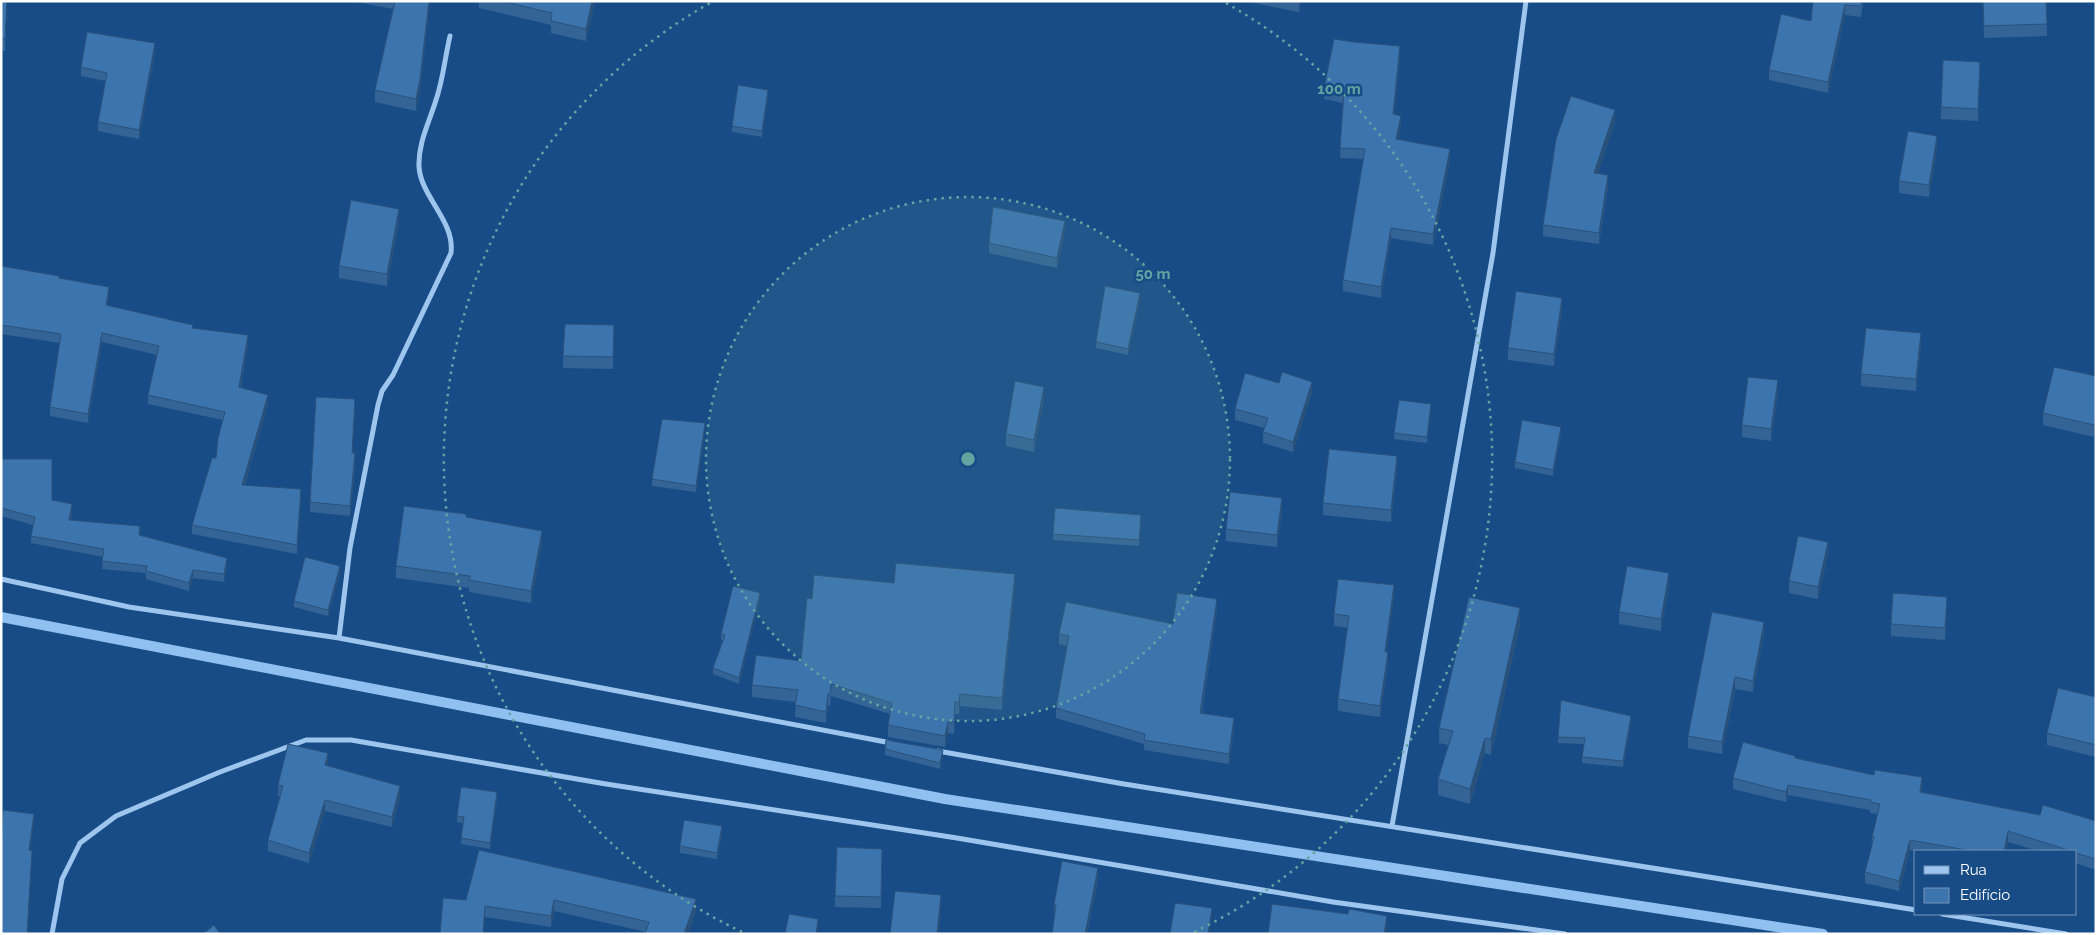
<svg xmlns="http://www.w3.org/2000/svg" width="2097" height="935" viewBox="0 0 2097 935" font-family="Raleway,sans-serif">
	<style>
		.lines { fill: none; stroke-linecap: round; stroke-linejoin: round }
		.stream { stroke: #90c0f0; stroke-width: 10 }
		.street { stroke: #9dc5ed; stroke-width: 5 }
		.wall { fill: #346496 }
		.shaded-wall { fill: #2a517a }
		.building { fill: #3c74ae; stroke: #2a517a }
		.ring { fill: none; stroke: #63a6a1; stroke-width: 2.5; stroke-dasharray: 2.5 5 }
		.centre { fill: #63a6a1; stroke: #174c87; stroke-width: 2.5 }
		.ring-label { font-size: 15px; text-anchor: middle; font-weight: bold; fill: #63a6a1; stroke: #174c87; stroke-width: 5; stroke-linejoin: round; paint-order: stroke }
	</style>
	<rect width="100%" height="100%" fill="#174c87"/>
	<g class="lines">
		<path class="stream" d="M1,617L945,799L1823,934"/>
		<path class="street" d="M1,579L129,607L339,638L891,743
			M339,638L350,548L378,405L382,391L393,375L451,253C455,221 421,197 419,167C418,143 429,123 436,100C443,80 445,57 450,36
			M938,751L1124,784L1916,910
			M1392,826L1493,253L1526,1
			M1942,914L2066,934
			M52,934L62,879L80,843L116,816L220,772L306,740H351L606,784L957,838L1333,902L1565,934"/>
	</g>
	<path class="wall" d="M1,1H7L5,51H1Z
		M352,1H430L420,90L416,111L375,102V90L393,9Z
		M479,1H595L586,41L551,33V25L479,8Z
		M1254,1H1301L1299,12L1254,3Z
		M1813,1H1863L1861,17L1845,15L1828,93L1769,80V70L1811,21Z
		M1983,1H2046L2047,36L1984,38Z
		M155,52L139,139L98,131V122L106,81L81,76V67Z
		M1400,57L1394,114L1401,126L1398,140L1450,160L1433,245L1391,238L1381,298L1343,291V280L1364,159L1340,158L1343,103L1324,99V88Z
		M1980,74L1978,121L1941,119V107Z
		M768,96L762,137L732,132V126Z
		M1615,122L1598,173L1608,187L1599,244L1543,236V225Z
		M1937,148L1929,197L1899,193V181Z
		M399,221L387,286L339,278V266Z
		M1065,231L1057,268L989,253V243Z
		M1,266L59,278L109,296L107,306L193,328L248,344L241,387L268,404L245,485L301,498L297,554L192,534V525L216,458L223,420L148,404V395L157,355L102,342L88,423L50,416V407L60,343L1,334Z
		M1140,299L1128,355L1096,348V342Z
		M1562,310L1554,366L1508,360V348Z
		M614,337L613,369L563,368V356Z
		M1921,345L1916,391L1861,386V374Z
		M2096,376L2094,437L2043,425V413Z
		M1312,392L1293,452L1263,443V432L1265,428L1235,420V409Z
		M1778,392L1771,441L1742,437V425Z
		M1044,399L1034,452L1006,446V434Z
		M355,409L352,453L355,464L350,516L310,512V502Z
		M1431,410L1427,443L1394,439V433Z
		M705,429L696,492L652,486V479Z
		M1561,433L1553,476L1515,468V462Z
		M1,459L52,500L72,512L71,520L140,535L227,566L224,582L193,578L189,591L146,579V573L102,569L103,557L31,543V536L33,525L1,516Z
		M1397,468L1391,522L1323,515V503Z
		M1282,510L1277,547L1226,541V529Z
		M466,517L542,543L531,603L469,592V588L396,578V566Z
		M1141,521L1139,546L1053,540V534Z
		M1828,554L1818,599L1789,593V581Z
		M340,572L328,616L294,607V601Z
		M894,583L1015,586L1002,710L960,706L959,714H955L954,734L948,733L945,747L888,737V725L890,714L831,696L830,706H828L826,723L795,717L796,702L752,697V685L801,661L812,599Z
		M1669,585L1661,631L1619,624V612Z
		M1394,597L1386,652L1388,664L1380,717L1338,711V699L1348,628L1334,626V614Z
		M760,599L739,684L713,674V668L723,640H721V634Z
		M1217,609L1202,713L1234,728L1229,764L1144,750V744L1056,718V708L1067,646L1059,644V634L1173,624Z
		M1947,609L1945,640L1891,636V624Z
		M1520,624L1491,755L1485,753L1470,804L1438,795V779L1448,745L1439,743V728Z
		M1764,634L1753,692L1735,689L1722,754L1688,748V736Z
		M2096,697V757L2047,745V733Z
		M1631,722L1623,767L1582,763V757L1584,744L1558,743V737Z
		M885,749L943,756L940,769L885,755Z
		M1795,758L1922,787L1921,792L2040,815L2096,821V870L2076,863V851H2038L2008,842L2006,851H1916L1910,850L1899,891L1865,883V872L1872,845V837L1878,814L1870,813V810L1788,795L1786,802L1733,789V778Z
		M328,764L327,766L400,797L392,827L325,811L309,863L268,851V840L280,796H278V785Z
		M497,798L490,849L461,844L463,823L457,822V816Z
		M722,832L717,859L680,853V846Z
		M479,850L696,910L688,934H645L646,932L554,911L551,927L485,917L466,900Z
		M882,861L881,908L835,907V896Z
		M1098,879L1087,934H1052L1055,916L1054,904Z"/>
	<path class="shaded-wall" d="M429,1H430L420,90L416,111V99Z
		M592,1H595L586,41V29Z
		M1299,1H1301L1299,12Z
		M1845,5V15L1828,93V82Z
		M155,43V52L139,139V130Z
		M1400,46V57L1393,125V114Z
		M1980,62V74L1978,121V109Z
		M768,90V96L762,137V131Z
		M1615,110V122L1594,185V173Z
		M1401,116V126L1396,150V139Z
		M1937,136V148L1929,197V185Z
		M1450,149V160L1433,245V234Z
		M1608,175V187L1599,244V233Z
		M399,209V221L387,286V274Z
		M1065,221V231L1057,268V258Z
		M1391,228V238L1381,298V287Z
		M109,287V296L106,314V305Z
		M1140,293V299L1128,355V349Z
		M1562,298V310L1554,366V354Z
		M102,333V342L88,423V414Z
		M1921,333V345L1916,391V379Z
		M248,335V344L239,396V387Z
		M1778,380V392L1771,441V429Z
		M1312,382V392L1293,452V442Z
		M1044,387V399L1034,452V440Z
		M268,395V404L242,494V485Z
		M355,399V409L352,464V453Z
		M1431,404V410L1427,443V437Z
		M2096,418V430L2094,437V425Z
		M705,423V429L696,492V486Z
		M1561,427V433L1553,476V470Z
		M355,453V464L350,516V506Z
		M1397,456V468L1391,522V510Z
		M301,489V498L297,554V545Z
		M1282,498V510L1277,547V535Z
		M72,504V512L69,527V520Z
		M542,531V543L531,603V591Z
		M1828,542V554L1818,599V587Z
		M227,558V566L224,582V574Z
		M340,566V572L328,616V610Z
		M193,570V578L189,591V583Z
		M1669,573V585L1661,631V619Z
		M1015,574V586L1002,710V698Z
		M1394,585V597L1385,664V652Z
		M760,593V599L739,684V678Z
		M1947,597V609L1945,640V628Z
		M1217,599V609L1200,722V713Z
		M1520,608V624L1491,755V739Z
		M1764,622V634L1753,692V681Z
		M1388,652V664L1380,717V706Z
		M1735,677V689L1722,754V742Z
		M828,694V706L826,723V712Z
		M960,694V706L959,714V702Z
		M955,702V714L954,734V722Z
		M1631,716V722L1623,767V761Z
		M1234,718V728L1229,764V754Z
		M948,722V733L945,747V736Z
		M1485,738V753L1470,804V789Z
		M943,750V756L940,769V763Z
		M328,753V764L325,776V765Z
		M1922,777V787L1920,802V792Z
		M1788,785V795L1786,802V792Z
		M400,786V797L392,827V817Z
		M497,792V798L490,849V843Z
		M325,800V811L309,863V853Z
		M34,814V824L29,860V850Z
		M722,826V832L717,859V853Z
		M2008,831V842L2006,851H2004Z
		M1910,840V850L1899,891V881Z
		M32,851L28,934H27Z
		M1098,868V879L1087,934H1085Z
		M941,895V907L939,934H937Z
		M696,899V910L688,934H684Z
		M554,900V911L551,927V916Z
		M485,906V917L484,934H483Z
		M1212,908V914L1209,934H1208Z
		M1387,916V928L1386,934H1384Z
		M818,919V928L817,934H816Z"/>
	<path class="building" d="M1,1H7L5,39H1Z
		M395,1H429L420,79L416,99L375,90Z
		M501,1H592L586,29L551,21L552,13Z
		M1813,1H1862L1861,6L1845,5L1828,82L1769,70L1781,14L1811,21Z
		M1983,1H2046L2047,24L1984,26Z
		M87,32L155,43L139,130L98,122L107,73L81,67Z
		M1334,39L1354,42L1400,46L1393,114L1401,116L1396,139L1450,149L1433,234L1391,228L1381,287L1343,280L1365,149L1340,148L1344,92L1324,88Z
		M1943,60L1980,62L1978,109L1941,107Z
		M738,85L768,90L762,131L732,126Z
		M1571,96L1615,110L1594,173L1608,175L1599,233L1543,225L1556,139Z
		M1908,131L1937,136L1929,185L1899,181Z
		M351,200L399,209L387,274L339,266Z
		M993,207L1065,221L1057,258L989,243Z
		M1,266L59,276V278L109,287L106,305L193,325L192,328L248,335L239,387L268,395L242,485L301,489L297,545L192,525L212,458H216L218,438L225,412L148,395L159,346L102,333L88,414L50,407L61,334L1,325Z
		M1105,286L1140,293L1128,349L1096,342Z
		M1516,291L1562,298L1554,354L1508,348Z
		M565,324L614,325L613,357L563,356Z
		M1866,328L1921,333L1916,379L1861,374Z
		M2054,367L2096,376V418L2094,425L2043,413Z
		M1282,372L1312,382L1293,442L1263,432L1268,418L1235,409L1245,373L1279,383Z
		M1748,377L1778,380L1771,429L1742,425Z
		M1015,381L1044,387L1034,440L1006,434Z
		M316,397L355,399L352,453H355L350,506L310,502Z
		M1399,400L1431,404L1427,437L1394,433Z
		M662,419L705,423L696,486L652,479Z
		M1522,420L1561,427L1553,470L1515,462Z
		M1329,449L1397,456L1391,510L1323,503Z
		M1,459H52V500L72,504L69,520L140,526L139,535L227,558L224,574L193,570L189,583L146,571L147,566L102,561L104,549L31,536L35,517L1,508Z
		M1230,492L1282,498L1277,535L1226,529Z
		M404,506L466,514V517L542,531L531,591L469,580L470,576L396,566Z
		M1055,508L1141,515L1139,540L1053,534Z
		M1798,536L1828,542L1818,587L1789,581Z
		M305,557L340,566L328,610L294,601Z
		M896,563L1015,574L1002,698L960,694L959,702H955L954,722H948L945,736L888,725L892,703L831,684L830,694H828L826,712L795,705L798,690L752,685L756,655L801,661L807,598L812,599L814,575L894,583Z
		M1627,566L1669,573L1661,619L1619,612Z
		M1338,579L1394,585L1385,652H1388L1380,706L1338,699L1349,616L1334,614Z
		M733,586L760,593L739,678L713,668L725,635L721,634Z
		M1177,593L1217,599L1200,713L1234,718L1229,754L1144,740L1145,734L1056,708L1069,636L1059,634L1066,602L1173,624Z
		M1893,593L1947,597L1945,628L1891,624Z
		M1469,597L1520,608L1491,739L1485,738L1470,789L1438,779L1453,731L1439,728Z
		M1712,612L1764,622L1753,681L1735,677L1722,742L1688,736Z
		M2058,688L2096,697V745L2047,733Z
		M1561,700L1631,716L1623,761L1582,757L1585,738L1558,737Z
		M886,740L943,750L940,763L885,749Z
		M1743,742L1795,756V758L1874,775L1875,770L1922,777L1920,792L2040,815L2043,805L2096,821V859L2076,853V851H2071L2008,831L2004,851H1972L1910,840L1899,881L1865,872L1874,837H1872L1880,804L1870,802L1871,800L1788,785L1786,792L1733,778Z
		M288,744L328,753L325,765L400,786L392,817L325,800L309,853L268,840L283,786L278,785Z
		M461,787L497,792L490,843L461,838L464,817L457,816Z
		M3,810L34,814L29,850L32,851L27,934H1V846Z
		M684,820L722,826L717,853L680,846Z
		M837,847L882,849L881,897L835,896Z
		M479,850L696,899L684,934H645L649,922L554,900L551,916L485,906L483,934H440L443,898L466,900Z
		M1062,861L1098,868L1085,934H1052L1056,905L1054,904Z
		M895,891L941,895L937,934H890Z
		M1175,903L1212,908L1208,934H1170Z
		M1272,904L1348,914L1349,909L1387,916L1384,934H1268Z
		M789,914L818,919L816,934H785Z
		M214,925L220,934H203Z"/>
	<circle cx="968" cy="459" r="262" fill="#63a6a1" fill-opacity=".12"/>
	<g class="ring">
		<circle cx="968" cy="459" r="262"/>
		<path d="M742 932A524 524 0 0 1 710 3M1226 3A524 524 0 0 1 1194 932"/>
	</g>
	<circle cx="968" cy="459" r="8" class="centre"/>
	<g class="ring-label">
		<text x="1339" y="94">100 m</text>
		<text x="1153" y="279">50 m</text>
	</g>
	<rect width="2097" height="935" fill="none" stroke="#ffffff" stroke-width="5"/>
	<rect x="1914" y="850" width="162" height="65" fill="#174c87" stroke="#7494b7"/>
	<rect x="1924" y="866" width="25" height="8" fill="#9dc5ed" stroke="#7494b7"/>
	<text x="1960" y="875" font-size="15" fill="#ffffff">Rua</text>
	<rect x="1924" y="888" width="25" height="15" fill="#3c74ae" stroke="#7494b7"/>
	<text x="1960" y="900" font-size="15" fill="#ffffff">Edifício</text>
</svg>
